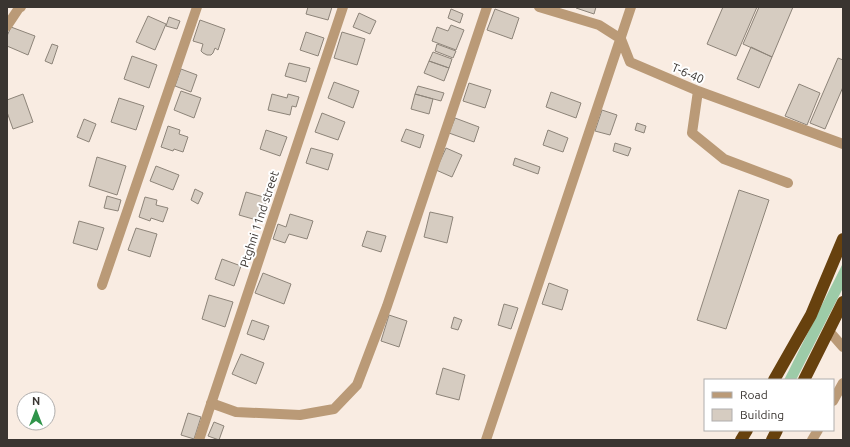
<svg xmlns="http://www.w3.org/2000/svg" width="850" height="447" viewBox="0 0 850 447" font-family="Ubuntu,sans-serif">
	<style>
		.green { fill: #9dcba8 }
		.building { fill: #d6ccc1; stroke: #8d8479 }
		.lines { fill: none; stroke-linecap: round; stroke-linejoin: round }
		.minor { stroke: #ba9a77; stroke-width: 10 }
		.highway { stroke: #67410e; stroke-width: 12 }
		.labels { text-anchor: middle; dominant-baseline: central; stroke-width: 4; stroke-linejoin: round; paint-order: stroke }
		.street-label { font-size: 12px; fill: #3a3531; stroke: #fff }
	</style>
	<rect width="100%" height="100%" fill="#f9ece2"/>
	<path class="green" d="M843,263V288L796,380H784Z"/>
	<path class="building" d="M308,7H332L328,20L306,14Z
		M577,7H596L594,14L576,8Z
		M723,7H757L736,56L707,44Z
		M759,7H793L772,57L743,44Z
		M451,9L463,14L460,23L448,18Z
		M495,9L519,18L512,39L487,30Z
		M359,13L376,21L370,34L353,27Z
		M148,16L166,24L155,50L136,42Z
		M169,17L180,21L177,29L166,26Z
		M200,20L225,29L218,50L215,48L213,53L211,55H207L203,53L201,51L203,44L193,41Z
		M451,25L464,30L456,50L432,41L437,27L448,31Z
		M11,27L35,36L28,55L7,46V36Z
		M306,32L324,38L318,56L300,50Z
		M342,32L365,39L357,65L334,58Z
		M52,44L58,46L52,64L45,61Z
		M437,44L456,51L453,58L435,51Z
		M751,47L772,57L759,88L737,79Z
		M433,52L452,59L449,68L429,61Z
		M132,56L157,65L149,88L124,79Z
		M838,58L843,60V87L825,129L810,123Z
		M429,61L449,68L444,81L424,73Z
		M289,63L310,68L306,82L285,76Z
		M181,69L197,75L191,92L175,86Z
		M334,82L359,91L353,108L328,98Z
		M469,83L491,90L485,108L463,101Z
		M799,84L820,93L807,125L785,116Z
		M418,86L444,93L441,101L415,94Z
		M181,91L201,98L194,118L174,110Z
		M551,92L581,103L576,118L546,107Z
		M23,94L33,122L13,129L7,112V100Z
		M272,94L287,98L288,94L299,97L296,107L292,106L290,115L268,110Z
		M415,94L433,99L429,114L411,109Z
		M119,98L144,106L136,130L111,122Z
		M602,110L617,115L610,135L595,131Z
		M322,113L345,122L338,140L315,132Z
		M455,118L479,127L474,142L449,133Z
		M84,119L96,124L89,142L77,137Z
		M637,123L646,126L644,133L635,130Z
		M168,126L180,130L179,134L188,137L183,152L174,149L173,151L161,147Z
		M406,129L424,135L420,148L401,141Z
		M266,130L287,137L280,156L260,149Z
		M548,130L568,138L563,152L543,145Z
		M615,143L631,148L628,156L613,151Z
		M311,148L333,154L328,170L306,163Z
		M446,148L462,155L452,177L436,170Z
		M97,157L126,166L117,195L89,186Z
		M515,158L540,167L538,174L513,165Z
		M156,166L179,175L173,190L150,181Z
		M195,189L203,193L198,204L191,200Z
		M739,190L769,200L726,329L697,320Z
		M246,192L267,198L260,221L239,215Z
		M107,196L121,200L118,211L104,208Z
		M145,197L157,200L156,205L168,208L163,222L151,218L150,221L139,217Z
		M430,212L453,217L447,243L424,237Z
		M290,214L313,221L307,239L289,234L285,243L273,239L278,224L286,227Z
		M79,221L104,228L97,250L73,243Z
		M136,228L157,234L150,257L128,250Z
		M367,231L386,236L381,252L362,246Z
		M222,259L241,266L234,286L215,279Z
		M263,273L291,284L284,304L255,293Z
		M549,283L568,290L562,310L542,304Z
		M209,295L233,302L225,327L202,319Z
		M504,304L518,308L511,329L498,325Z
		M389,315L407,321L399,347L381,341Z
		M454,317L462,320L458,330L451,328Z
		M252,320L269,326L264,340L247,334Z
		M241,354L264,363L256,384L232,374Z
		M443,368L465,375L459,400L436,394Z
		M188,413L201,417L194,439L181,435Z
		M214,422L224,426L219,440L208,436Z"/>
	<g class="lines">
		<path class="minor" d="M539,7L599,25L621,39L630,62L698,91L843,144
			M7,26L19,8L21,7
			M698,91L692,133L724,159L788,183
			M102,285L197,7
			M829,331L843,347
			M833,401L843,383
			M211,403L236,412L300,415L334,409L357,385L387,306L487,7
			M199,440L343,7
			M486,440L631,7
			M812,440L818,430"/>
		<path class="highway" d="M774,380L811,315L843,239
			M804,380L843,302
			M741,440L747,430
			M772,440L777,430"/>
	</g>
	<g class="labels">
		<g class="street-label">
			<text transform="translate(688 73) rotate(23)">T-6-40</text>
			<text transform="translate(259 219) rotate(-72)">Ptghni 11nd street</text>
		</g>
	</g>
	<rect width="850" height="447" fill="none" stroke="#3a3531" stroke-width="16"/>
	<rect x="704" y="379" width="130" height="52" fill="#ffffff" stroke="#b0aead"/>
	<rect x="712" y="392" width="20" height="6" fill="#ba9a77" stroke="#b0aead"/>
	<text x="740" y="399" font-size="12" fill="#3a3531">Road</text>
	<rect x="712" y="409" width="20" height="12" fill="#d6ccc1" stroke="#b0aead"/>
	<text x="740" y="419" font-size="12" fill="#3a3531">Building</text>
	<g transform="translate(36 411)"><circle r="19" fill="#ffffff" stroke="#b0aead"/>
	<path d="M0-3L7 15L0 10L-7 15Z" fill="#2f944a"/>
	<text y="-6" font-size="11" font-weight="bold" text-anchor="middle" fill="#3a3531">N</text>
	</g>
</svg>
